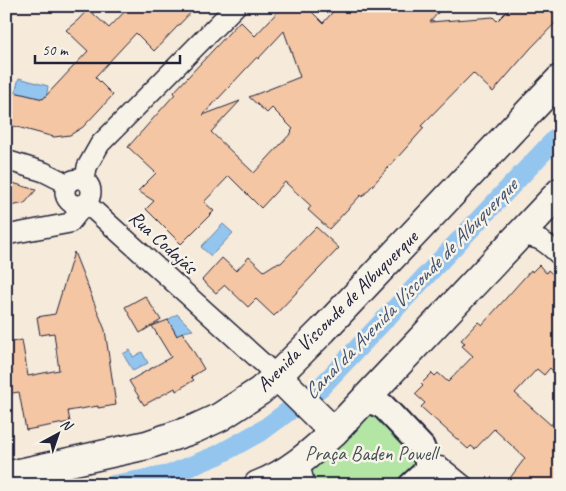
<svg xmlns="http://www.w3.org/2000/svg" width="566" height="491" viewBox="0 0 566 491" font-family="Caveat,sans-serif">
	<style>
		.green { fill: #b3e5a5; stroke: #6a8470 }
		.water { fill: #93c5ef; stroke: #6684a7 }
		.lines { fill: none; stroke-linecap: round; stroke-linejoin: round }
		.canal { stroke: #93c5ef; stroke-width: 20 }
		.building { fill: #f4c6a4; stroke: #22223b; fill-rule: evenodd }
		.minor-casing { stroke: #22223b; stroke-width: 22 }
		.tertiary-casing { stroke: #22223b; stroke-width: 28 }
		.secondary-casing { stroke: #22223b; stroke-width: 31 }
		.minor { stroke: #f7f3e8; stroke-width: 19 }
		.tertiary { stroke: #f7f3e8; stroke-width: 24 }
		.secondary { stroke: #f7f3e8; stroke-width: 28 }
		.labels { text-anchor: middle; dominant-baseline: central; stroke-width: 5; stroke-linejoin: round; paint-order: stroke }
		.street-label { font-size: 20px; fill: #22223b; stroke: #f7f3e8 }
		.park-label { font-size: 20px; fill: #465356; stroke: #f7f3e8 }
		.water-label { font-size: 21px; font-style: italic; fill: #445371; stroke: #f7f3e8 }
	</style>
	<rect width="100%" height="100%" fill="#f6eada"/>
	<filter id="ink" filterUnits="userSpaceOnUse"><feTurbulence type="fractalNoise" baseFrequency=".02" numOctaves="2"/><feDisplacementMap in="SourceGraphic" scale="10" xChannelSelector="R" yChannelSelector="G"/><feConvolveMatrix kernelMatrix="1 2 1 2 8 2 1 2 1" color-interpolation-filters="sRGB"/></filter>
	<g filter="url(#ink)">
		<path class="green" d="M374,415L383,419L415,452L417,462L413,471L398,485H314L310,474L313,465L363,417Z"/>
		<path class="water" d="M19,78L48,86L46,100L15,93Z
			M223,224L233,233L211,256L201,247Z
			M177,314L193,330L183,332L177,336L168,320Z
			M130,350L133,357L142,352L148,363L133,371L123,354Z"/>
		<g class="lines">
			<path class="canal" d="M113,485L169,475L218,455L263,430L321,387L560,134"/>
		</g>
		<path class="building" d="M130,6H197L154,51L136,33L95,77L113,95L83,127L70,135L54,137L6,124V90L43,99L88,51L66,30L78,20L88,9L109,28Z
			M283,6H306L323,23L338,6H444L430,22L493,17L497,21L512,6H560V18L530,49L493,92L473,73L421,126L424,128L362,197L361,195L329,229L308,210L311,206L285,182L261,208L229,176L204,202L214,211L181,244L146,209L154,201L138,191L156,173L128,147L175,94L174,92L240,21L255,36ZM284,31L300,77L249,97L267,113L272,108L293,129L291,131L292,132L254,173L211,132L240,101L203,115L257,57L258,59Z
			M6,181L36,190L25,203L6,207Z
			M316,227L339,248L274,316L256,299L248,307L225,285L216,293L202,280L222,258L236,271L249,257L264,271L275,264L281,263Z
			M74,252L105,330L116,405L98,408V406L68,411L70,422L26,430L19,392L6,394V374L10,373L6,354V343L22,340L28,376L59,370L54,333L40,335L37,317L55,314Z
			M539,265L546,273L548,270L560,281V378L550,368L544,375L537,369L515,393L551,425L560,414V485H518L510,478L525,458L494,429L475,449L471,446L468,449L421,407L425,403L415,394L423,386L421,384L432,373L435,376L438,373L448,382L473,356L462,346L465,343L461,340L478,322L482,325L531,270L532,272Z
			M145,296L161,320L140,333L125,307Z
			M168,320L177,336L182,332L204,369L191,377L194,380L176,391L175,388L144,405L129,381L171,357L152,326Z"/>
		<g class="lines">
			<g class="minor-casing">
				<path id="minor" d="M6,160L44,172L68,184
					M65 192a13 13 0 1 1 26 0a13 13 0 1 1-26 0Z
					M85,181L87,167L100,144L236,6
					M6,235L70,223L86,203L277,376
					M520,236C540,237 545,242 560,256
					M305,458L301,470L305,485
					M427,468C432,465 435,465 441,467L463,485"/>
			</g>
			<g class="tertiary-casing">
				<path id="tertiary" d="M362,402L370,401L383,406L422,447L427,461V468L423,474L411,485"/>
			</g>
			<g class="secondary-casing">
				<path id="secondary" d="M277,376L334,432
					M6,476L147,445L194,429L220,417L260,391L277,376L323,330L560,79
					M258,485C288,474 311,453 334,432L560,192"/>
			</g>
			<use href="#minor" class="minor"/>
			<use href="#tertiary" class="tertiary"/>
			<use href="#secondary" class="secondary"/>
		</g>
	</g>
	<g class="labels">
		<g class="street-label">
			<text transform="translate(163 242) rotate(42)">Rua Codajás</text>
			<text transform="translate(337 311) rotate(-45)">Avenida Visconde de Albuquerque</text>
		</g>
		<g class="park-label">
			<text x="371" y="453">Praça Baden Powell</text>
		</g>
		<g class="water-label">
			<text transform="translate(410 289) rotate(-46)">Canal da Avenida Visconde de Albuquerque</text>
		</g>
	</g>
	<rect width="566" height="491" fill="none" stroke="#f7f3e8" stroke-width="25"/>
	<rect x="12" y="12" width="541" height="466" fill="none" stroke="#22223b" stroke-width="2" filter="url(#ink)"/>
	<g transform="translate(58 434) rotate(40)" stroke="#f7f3e8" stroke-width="4" paint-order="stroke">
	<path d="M0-4L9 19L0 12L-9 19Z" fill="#22223b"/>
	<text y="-8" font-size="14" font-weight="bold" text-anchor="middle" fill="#22223b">N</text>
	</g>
	<path d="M35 55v8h145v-8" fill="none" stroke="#22223b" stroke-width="2.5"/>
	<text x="42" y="55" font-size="15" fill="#22223b" stroke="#f7f3e8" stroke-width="4" paint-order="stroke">50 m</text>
</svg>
